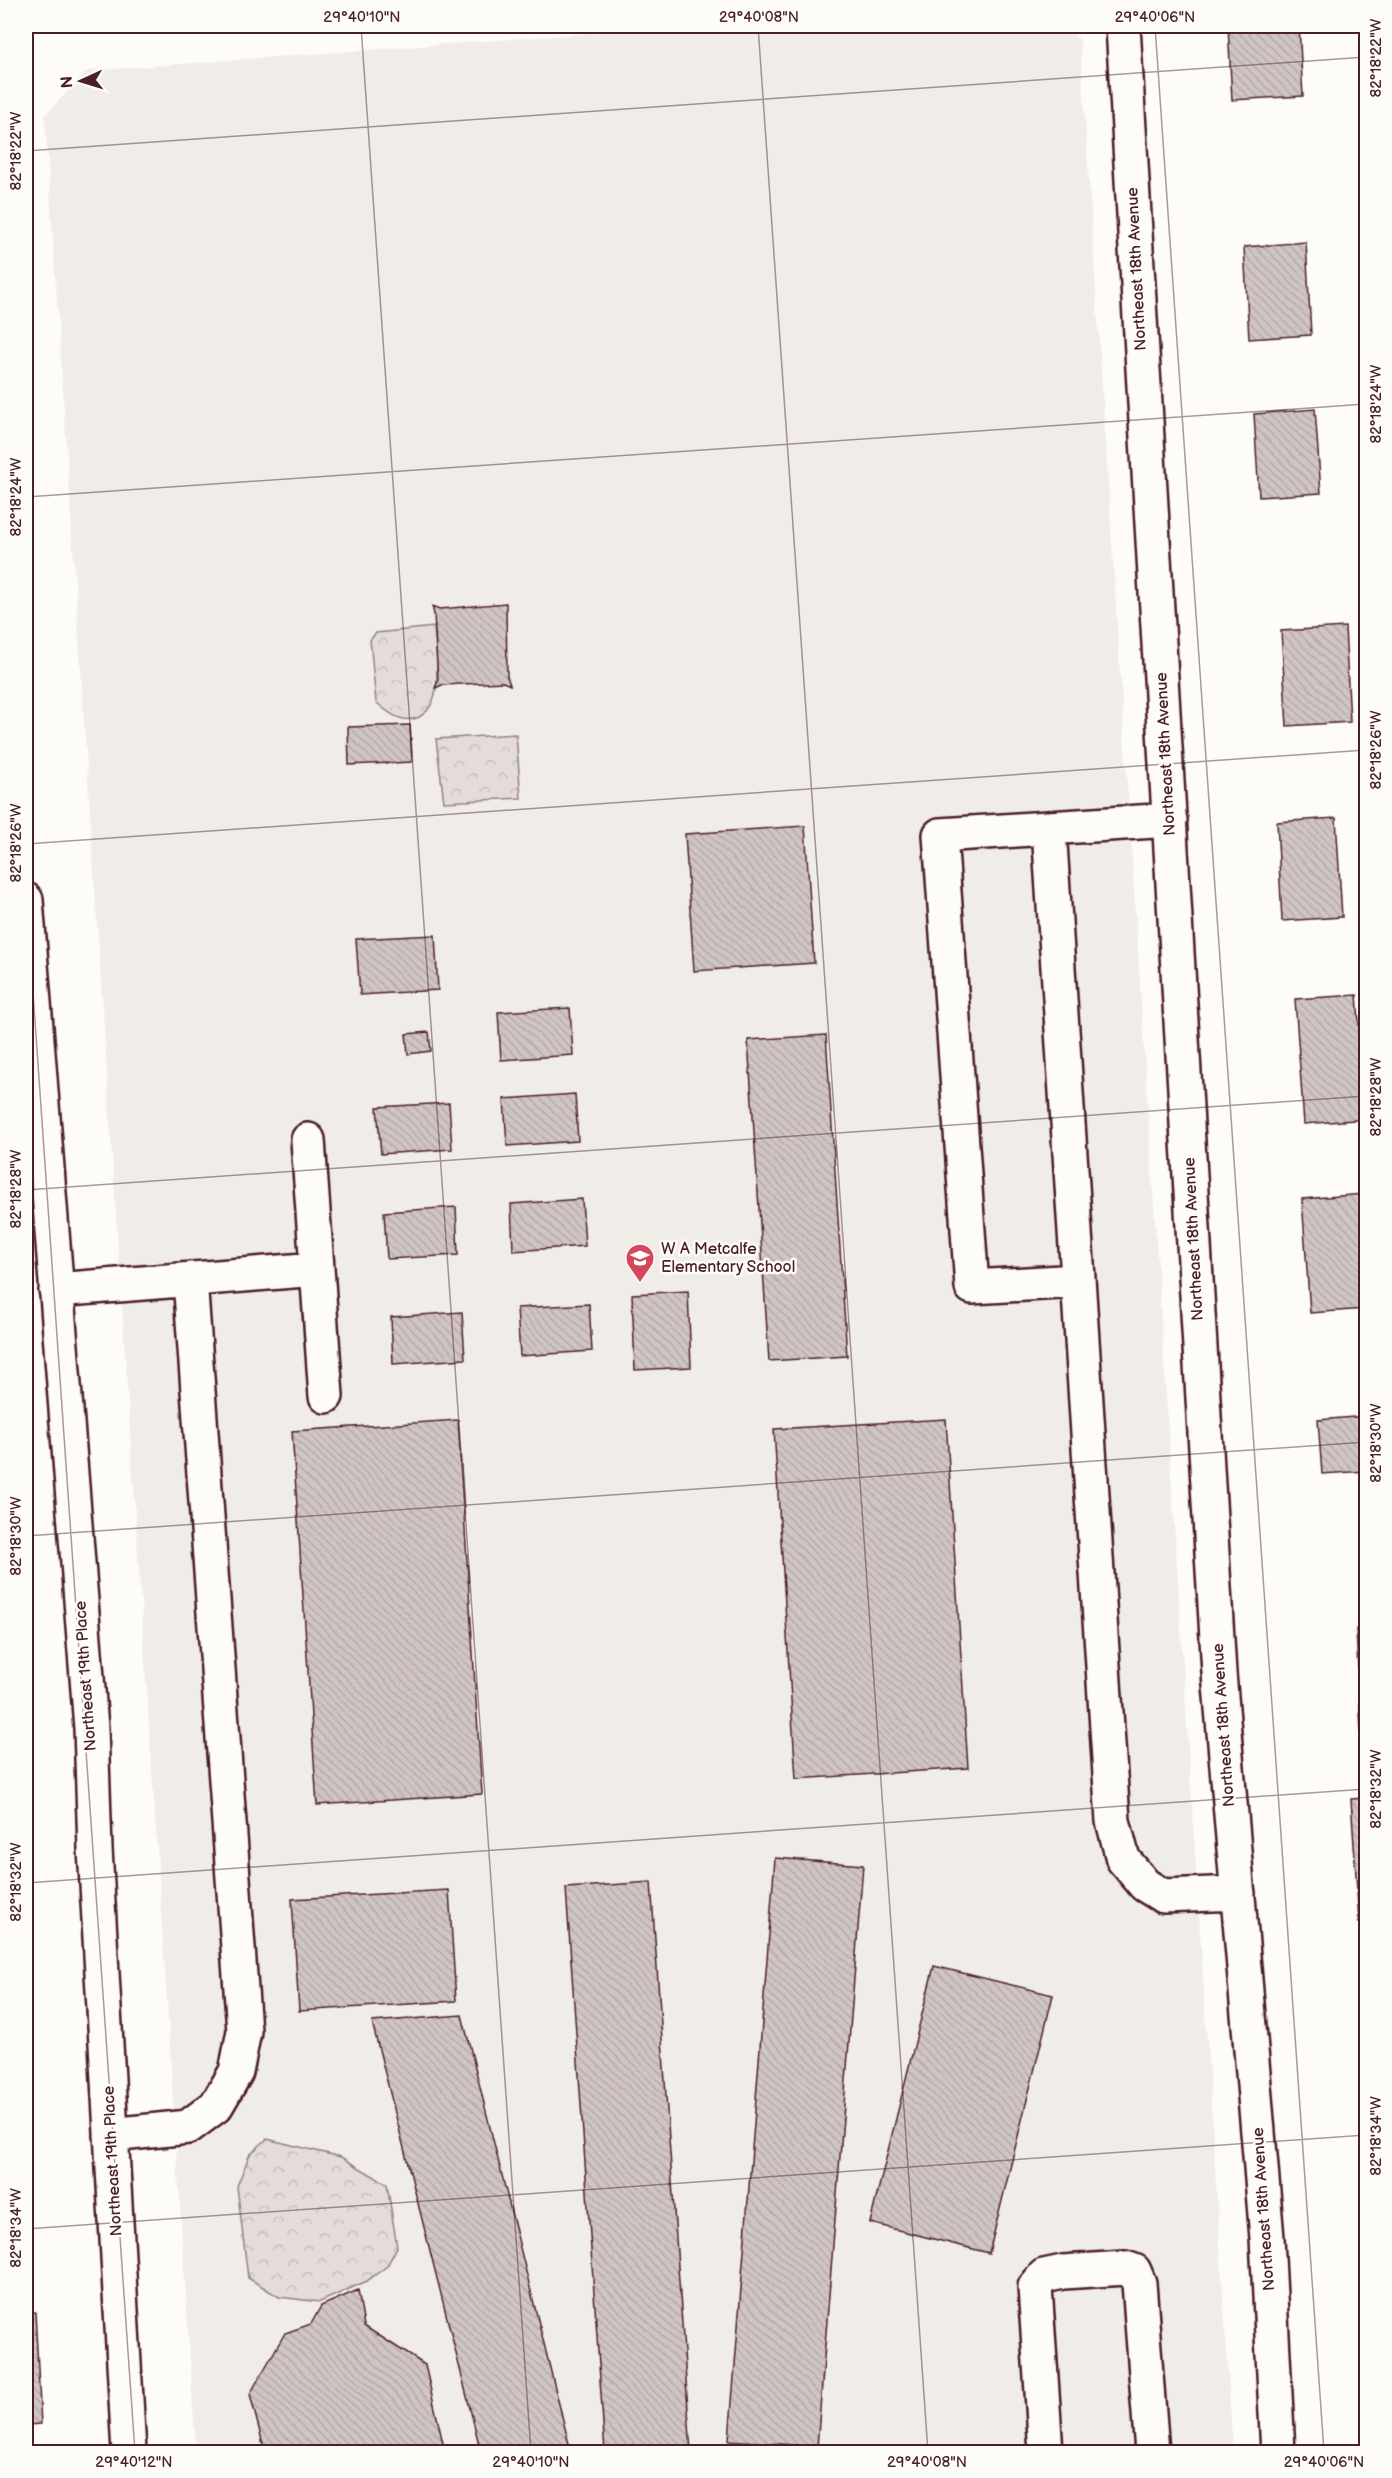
<svg xmlns="http://www.w3.org/2000/svg" width="1392" height="2478" viewBox="0 0 1392 2478" font-family="'Balsamiq Sans',sans-serif">
	<style>
		.built { fill: #f0ece8 }
		.park { fill: url(#park-crowns); stroke: #967e82; stroke-width: 1.5 }
		.building { fill: url(#building-back-hatch); stroke: #4a1f2b; stroke-width: 1.5 }
		.lines { fill: none; stroke-linecap: round; stroke-linejoin: round }
		.minor-casing { stroke: #4a1f2b; stroke-width: 38 }
		.minor { stroke: #fdfcf7; stroke-width: 33 }
		.ticks { fill: none; stroke: #4a1f2b; stroke-width: 1.5; stroke-opacity: 0.45 }
		.labels { text-anchor: middle; dominant-baseline: central; stroke-width: 5; stroke-linejoin: round; paint-order: stroke }
		.street-label { font-size: 16px; fill: #4a1f2b; stroke: #fdfcf7 }
		.poi-label { font-size: 16px; fill: #4a1f2b; stroke: #fdfcf7; text-anchor: start }
		.neatline { fill: none; stroke: #4a1f2b; stroke-width: 2 }
		.ticks-label { font-size: 15px; text-anchor: middle; fill: #4a1f2b }
	</style>
	<defs>
		<pattern id="park-crowns" width="20" height="18" patternUnits="userSpaceOnUse" patternTransform="scale(1.5)"><rect width="20" height="18" fill="#e3dcda"/><path d="M2 6a3 3 0 1 1 6 0M12 15a3 3 0 1 1 6 0" fill="none" stroke="#c4bcbb"/></pattern>
		<pattern id="building-back-hatch" width="6" height="6" patternUnits="userSpaceOnUse" patternTransform="scale(1.5)"><rect width="6" height="6" fill="#d0c5c4"/><path d="M-1 5l2 2M0 0l6 6M5-1l2 2" fill="none" stroke="#b4a9a9"/></pattern>
	</defs>
	<rect width="100%" height="100%" fill="#fdfcf7"/>
	<filter id="ink" filterUnits="userSpaceOnUse"><feTurbulence type="fractalNoise" baseFrequency=".0167" numOctaves="2"/><feDisplacementMap in="SourceGraphic" scale="12" xChannelSelector="R" yChannelSelector="G"/><feConvolveMatrix kernelMatrix="1 2 1 2 8 2 1 2 1" color-interpolation-filters="sRGB"/></filter>
	<g filter="url(#ink)">
		<path class="built" d="M685,26H1063L1080,40L1233,2452H196L45,115L87,71Z"/>
		<path class="park" d="M434,627C435,653 447,705 417,718C401,724 386,711 376,702L370,640L376,633Z
			M516,734L521,798L444,802L436,739Z
			M267,2139L341,2157L387,2184L397,2247L387,2266L367,2281L320,2302L279,2297L248,2278L237,2186L250,2154Z"/>
		<path class="building" d="M1228,26H1299L1303,96L1232,100Z
			M1306,242L1311,335L1249,339L1244,247Z
			M1315,409L1321,493L1259,497L1254,414Z
			M506,603L507,676L510,685L503,682L442,685L435,688L438,681L434,614L432,606L440,609Z
			M1345,627L1350,722L1287,726L1281,631Z
			M410,725L412,762L349,765L348,727Z
			M1336,818L1342,917L1282,921L1277,822Z
			M805,826L814,963L694,971L685,834Z
			M435,935L438,990L360,995L356,939Z
			M1357,995L1366,1119L1304,1124L1295,999Z
			M570,1008L573,1055L501,1060L498,1012Z
			M429,1032L431,1051L408,1054L406,1034Z
			M826,1035L847,1356L769,1361L748,1040Z
			M575,1094L578,1141L507,1146L504,1099Z
			M449,1103L452,1149L381,1154L377,1107Z
			M1364,1194L1366,1309L1310,1313L1302,1199Z
			M582,1199L585,1246L513,1251L511,1204Z
			M456,1207L458,1255L387,1259L384,1212Z
			M688,1291L691,1367L635,1370L632,1294Z
			M589,1304L592,1351L520,1356L517,1308Z
			M462,1312L465,1359L393,1364L391,1317Z
			M1366,1416V1471L1322,1474L1318,1420Z
			M946,1419L968,1768L796,1779L774,1429Z
			M458,1420L482,1794L317,1805L292,1431Z
			M1356,1629H1366V1732H1361Z
			M1366,1798V1922H1359L1351,1799Z
			M775,1858L863,1865L817,2447L729,2440Z
			M651,1882L691,2452H605L566,1888Z
			M449,1890L456,2001L299,2011L292,1899Z
			M934,1966L1053,1995L989,2253L870,2223Z
			M462,2015L571,2452H481L372,2022Z
			M1359,2016H1366V2140Z
			M358,2290L364,2326L425,2365L445,2452H265L250,2394L285,2333L311,2324L321,2306Z
			M35,2312L41,2424L26,2425V2313Z"/>
		<g class="lines">
			<g class="minor-casing">
				<path id="minor" d="M1123,26L1219,1673L1267,2238L1278,2452
					M1049,828L1113,1821L1123,1859L1145,1885L1163,1896L1238,1893
					M26,900L91,1728L95,1849L129,2452
					M308,1140L326,1396
					M1078,1281L972,1287L940,835L1170,820
					M56,1290L317,1269
					M111,2135L188,2127L216,2106L236,2072L244,2031L190,1279
					M1046,2452L1035,2287L1044,2276L1063,2272L1125,2268L1134,2271L1139,2283L1152,2452"/>
			</g>
			<use href="#minor" class="minor"/>
		</g>
	</g>
	<path class="ticks" d="M361,26L531,2452M758,26L928,2452M1155,26L1324,2452M26,151L1366,57M26,497L1366,404M26,844L1366,750M26,892L135,2452M26,1190L1366,1096M26,1536L1366,1442M26,1883L1366,1789M26,2229L1366,2135"/>
	<defs>
		<g id="school-pin" transform="scale(1.5)"><path d="M0 17L-7.5 6A9.5 9.5 0 1 1 7.5 6Z" fill="#d1495b" stroke="#fdfcf7"/><path d="M0-5L7-2L0 1L-7-2ZM-4 1L0 2.5L4 1V4Q0 6-4 4Z" fill="#fff"/></g>
	</defs>
	<g fill-rule="evenodd">
		<use href="#school-pin" x="640" y="1258"/>
	</g>
	<g class="labels">
		<g class="street-label">
			<text transform="translate(1137 269) rotate(-93)">Northeast 18th Avenue</text>
			<text transform="translate(1166 754) rotate(-93)">Northeast 18th Avenue</text>
			<text transform="translate(1194 1239) rotate(-93)">Northeast 18th Avenue</text>
			<text transform="translate(86 1676) rotate(-94)">Northeast 19th Place</text>
			<text transform="translate(1224 1725) rotate(-94)">Northeast 18th Avenue</text>
			<text transform="translate(113 2161) rotate(-93)">Northeast 19th Place</text>
			<text transform="translate(1264 2209) rotate(-94)">Northeast 18th Avenue</text>
		</g>
		<g class="poi-label">
			<text x="661" y="1249">W A Metcalfe<tspan x="661" dy="18">Elementary School</tspan></text>
		</g>
	</g>
	<rect width="1392" height="2478" fill="none" stroke="#fdfcf7" stroke-width="66"/>
	<g transform="translate(81 81) rotate(266)" stroke="#fdfcf7" stroke-width="4.5" paint-order="stroke">
	<path d="M0-4.5L10 22L0 15L-10 22Z" fill="#4a1f2b"/>
	<text y="-9" font-size="16" font-weight="bold" text-anchor="middle" fill="#4a1f2b">N</text>
	</g>
	<rect x="33" y="33" width="1326" height="2412" class="neatline"/>
	<g class="ticks-label">
		<text x="362" y="22">29°40'10"N</text>
		<text x="759" y="22">29°40'08"N</text>
		<text x="1155" y="22">29°40'06"N</text>
		<text transform="translate(1376 58) rotate(-90)" y="5">82°18'22"W</text>
		<text transform="translate(16 151) rotate(-90)" y="5">82°18'22"W</text>
		<text transform="translate(1376 404) rotate(-90)" y="5">82°18'24"W</text>
		<text transform="translate(16 497) rotate(-90)" y="5">82°18'24"W</text>
		<text transform="translate(1376 750) rotate(-90)" y="5">82°18'26"W</text>
		<text transform="translate(16 843) rotate(-90)" y="5">82°18'26"W</text>
		<text transform="translate(1376 1097) rotate(-90)" y="5">82°18'28"W</text>
		<text transform="translate(16 1189) rotate(-90)" y="5">82°18'28"W</text>
		<text transform="translate(1376 1443) rotate(-90)" y="5">82°18'30"W</text>
		<text transform="translate(16 1536) rotate(-90)" y="5">82°18'30"W</text>
		<text transform="translate(1376 1789) rotate(-90)" y="5">82°18'32"W</text>
		<text transform="translate(16 1882) rotate(-90)" y="5">82°18'32"W</text>
		<text transform="translate(1376 2136) rotate(-90)" y="5">82°18'34"W</text>
		<text transform="translate(16 2228) rotate(-90)" y="5">82°18'34"W</text>
		<text x="134" y="2467">29°40'12"N</text>
		<text x="531" y="2467">29°40'10"N</text>
		<text x="927" y="2467">29°40'08"N</text>
		<text x="1324" y="2467">29°40'06"N</text>
	</g>
</svg>
